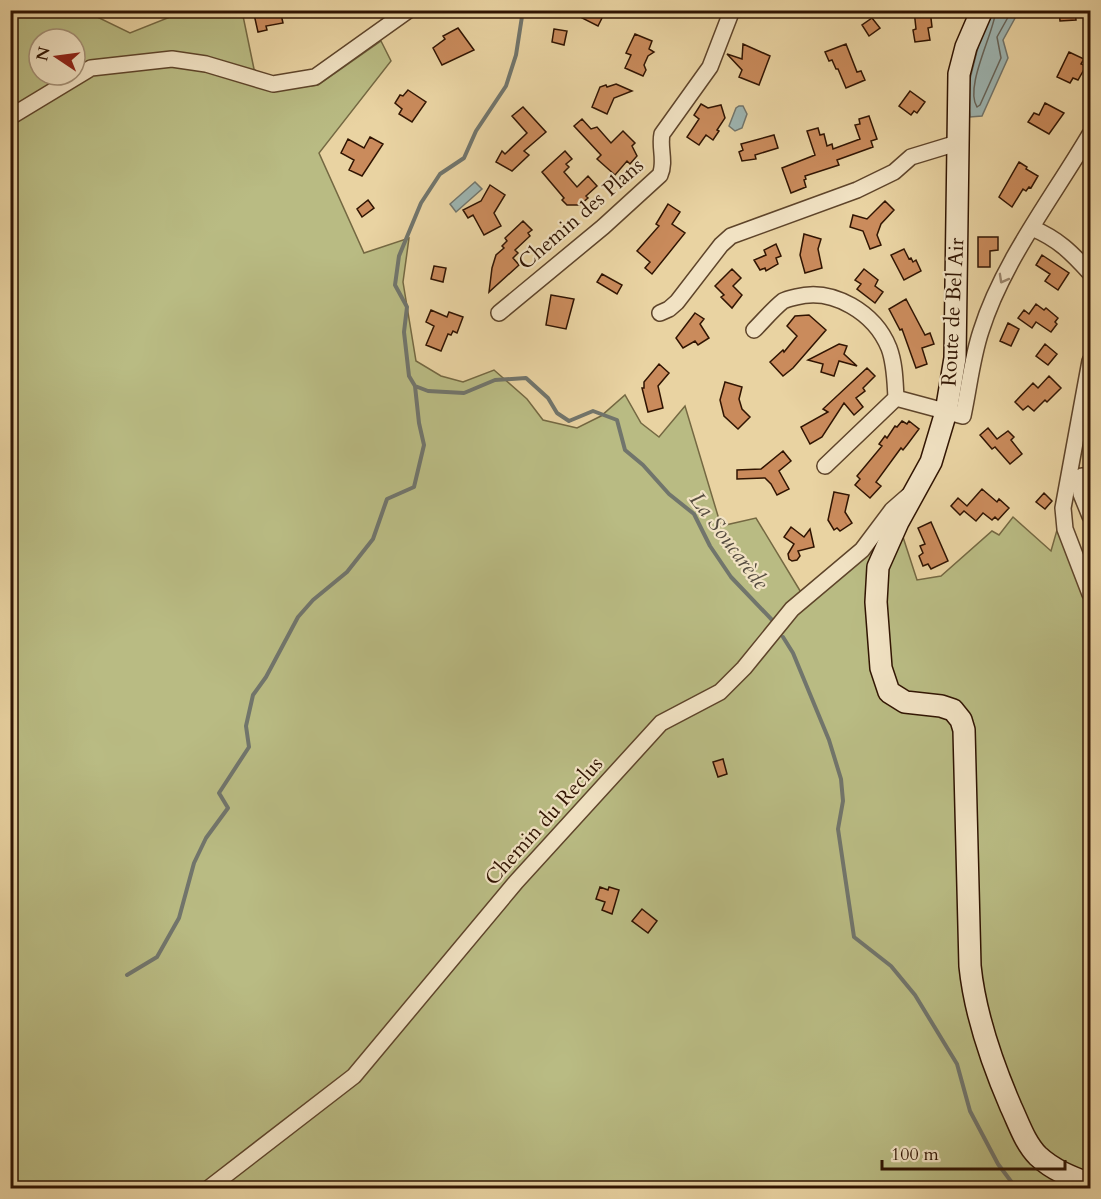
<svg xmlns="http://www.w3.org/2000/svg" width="1101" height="1199" viewBox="0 0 1101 1199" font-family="Cardo,serif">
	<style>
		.green { fill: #b9bb83; stroke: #746842; stroke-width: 1.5; fill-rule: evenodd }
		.water { fill: #9db5b2; stroke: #71756c; stroke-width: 1.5 }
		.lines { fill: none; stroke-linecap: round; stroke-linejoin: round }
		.shore { stroke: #66645a; stroke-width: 1.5 }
		.stream { stroke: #71756c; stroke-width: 4 }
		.building { fill: #ca8b5c; stroke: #301402; stroke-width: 1.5 }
		.street-casing { stroke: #5e442a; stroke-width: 18 }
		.secondary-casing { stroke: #301402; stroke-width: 24 }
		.street { stroke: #f1e2c3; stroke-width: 15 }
		.secondary { stroke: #f1e2c3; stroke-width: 21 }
		.oneway { stroke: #9a856c }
		.labels { text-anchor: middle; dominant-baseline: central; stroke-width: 4.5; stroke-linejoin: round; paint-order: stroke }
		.street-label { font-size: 21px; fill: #301402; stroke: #f1e2c3 }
		.water-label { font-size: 22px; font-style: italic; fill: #564c40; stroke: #f1e2c3 }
	</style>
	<rect width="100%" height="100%" fill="#e9d3a2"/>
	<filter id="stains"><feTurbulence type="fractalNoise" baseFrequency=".00333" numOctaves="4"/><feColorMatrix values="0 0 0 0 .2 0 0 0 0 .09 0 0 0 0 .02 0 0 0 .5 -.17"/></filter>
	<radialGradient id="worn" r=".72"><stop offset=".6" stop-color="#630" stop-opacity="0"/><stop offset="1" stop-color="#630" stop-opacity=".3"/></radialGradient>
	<path class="green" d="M10,11H92L93,15L130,33L185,11H242L254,69L276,90L318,85L381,41L391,61L319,153L364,253L409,238L403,282L416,361L441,376L463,382L494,370L527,399L543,420L577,428L601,416L625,395L641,423L659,437L685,406L721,526L756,518L802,594L847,556L883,512L902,534L917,580L941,576L992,531L999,535L1013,517L1051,551L1059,523L1090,602V1188H11ZM39,39H75V75H39Z"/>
	<path class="water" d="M991,11H1019L1003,40L1008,58L982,116L970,117L967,91L979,43Z
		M739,106H743L747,114L742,128L735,131L729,126L736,108Z
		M475,182L482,189L456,212L450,204Z"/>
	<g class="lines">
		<path class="shore" d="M996,10C994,33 964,87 977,107L980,105L1001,58L997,37L1012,10"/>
		<path class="stream" d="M523,10L516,55L506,86L476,131L464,158L440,174L421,203L399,256L395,285L407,307L404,332L409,376L415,386L428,391L464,393L495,380L526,378L548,398L557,413L569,421L593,411L617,420L625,450L643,465L669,494L694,514L710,546L731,577L774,622
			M783,637L793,653L829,740L841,779L843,801L838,829L854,937L891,966L915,995L957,1064L970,1111L998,1164L1013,1184L1019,1188
			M127,975L157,957L179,918L194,863L206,838L228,808L219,793L249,747L246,726L253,695L266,677L298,617L313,600L347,572L373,539L387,499L414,487L424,445L419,423L415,386"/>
	</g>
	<path class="building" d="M253,10H280L283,23L266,26L267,30L258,32Z
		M586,10H594L603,16L598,26L582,18Z
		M914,10H930L932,27L928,28L930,40L915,42L913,30L916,29Z
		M1059,10H1075L1076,20L1060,21Z
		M872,18L880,28L869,36L862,25Z
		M458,28L474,50L442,65L433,48L445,39L443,36Z
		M554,29L567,31L564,45L552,42Z
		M635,34L652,41L649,49L654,52L648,56L644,65L646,70L643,76L625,68L631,55L626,53Z
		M743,44L770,56L759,85L739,77L742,70L727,54L742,59Z
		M846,44L857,72L861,71L865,80L846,88L838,69H836L832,60L829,61L825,52Z
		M1069,52L1084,59L1081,64L1086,66L1078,80L1073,78L1070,83L1057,77Z
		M616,84L632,91L614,98L607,114L592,107L600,87L606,85L607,87Z
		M408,90L426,102L412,122L399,114L402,109L395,103L400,95L403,96Z
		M910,91L925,102L917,113L914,111L911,115L899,106Z
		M1045,103L1064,113L1049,134L1028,122L1034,113L1039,115Z
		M701,104L708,108L721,105L725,118L717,130L719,131L713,140L706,135L699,145L687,137L699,119L694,115Z
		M523,107L546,132L524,151L529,155L512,171L496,162L502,151L505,154L527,133L512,116Z
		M869,116L877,139L871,141L873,147L837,160L839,165L805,176L806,179L804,180L806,187L791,193L782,168L815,155L807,131L818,128L820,135L824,134L827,146L832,144L833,149L860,139L855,125L860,124L859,119Z
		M582,119L591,129L597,127L611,143L623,131L635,143L632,146L637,156L630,164L627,161L615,175L597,159L601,155L574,126Z
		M774,135L778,148L755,155L756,159L742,161L739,152L743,150L741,144Z
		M370,137L383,144L362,176L349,170L354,160L341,153L348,139L364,148Z
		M565,151L572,159L566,164L569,167L564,172L577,187L588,176L597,186L586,196L588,198L580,205H567L562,200L564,198L542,172Z
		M1019,162L1027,167L1026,169L1038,176L1031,188L1029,187L1026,191L1023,189L1012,207L999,197Z
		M490,185L505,195L494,213L501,226L484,235L473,215L468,218L463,210L481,201Z
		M368,200L374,208L362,217L357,209Z
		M885,201L894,210L881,224L877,235L881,245L870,249L863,231L850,227L853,215L867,219Z
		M668,204L680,212L672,224L685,233L652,274L645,268L650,262L637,251L659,226L656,224Z
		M523,221L532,230L528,233L530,236L515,250L518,253L513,258L519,265L489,292L492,268L496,255L504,248L502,246L507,241L505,238Z
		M804,234L821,239L818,249L822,268L805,273L800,255Z
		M978,237H998V250L990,251V267H978Z
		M776,244L781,256L776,258L778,264L766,271L765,268L760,270L754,260L766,255L764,250Z
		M904,249L909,259L911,258L913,262L916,260L921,271L904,280L891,255Z
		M1042,255L1069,273L1058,290L1045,281L1050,274L1036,265Z
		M434,266L446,268L443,282L431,279Z
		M732,269L741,278L733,286L742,295L732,308L721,297L724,295L715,286Z
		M864,269L878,280L875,286L883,292L875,303L857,289L861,284L855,280Z
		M602,274L622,285L617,294L597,282Z
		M551,295L574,299L566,329L546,325Z
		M906,299L925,335L930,333L934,344L922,348L927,364L916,368L902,329L900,330L889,309Z
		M1036,304L1044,310L1046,308L1058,318L1055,322L1057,324L1051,332L1036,322L1032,328L1018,318L1024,310L1029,314Z
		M431,310L447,317L449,312L463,317L457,333L453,331L451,335L448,334L441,351L426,345L434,326L426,322Z
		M695,313L704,319L700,324L709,338L698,345L695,341L683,348L676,338Z
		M809,315L826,330L793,368L783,376L770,362L783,350L784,352L797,336L787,326L795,316Z
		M1008,323L1019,329L1011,346L1000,341Z
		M839,344L847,346L844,354L857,366L839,361L834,376L821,372L823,364L808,360Z
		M1045,344L1057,354L1048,365L1036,356Z
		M659,364L669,373L658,386L663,408L648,412L642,388H644V382Z
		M867,368L875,376L863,388L865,391L856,398L863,407L854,415L844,403L822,437L810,444L801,427L828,412L823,409Z
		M1049,376L1061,388L1047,402L1045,400L1034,411L1028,406L1023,410L1015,402L1033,383L1038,388Z
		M725,382L742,387L739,399L742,409L750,417L738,429L724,416L720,400Z
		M902,421L907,424L909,421L919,429L907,445L903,450L901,448L876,482L881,486L870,498L855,485L860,479L857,476L882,446L879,444L885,436L887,438L895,426L897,427Z
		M988,428L997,439L1008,431L1014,437L1011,440L1022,454L1010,464L995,447L992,449L980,435Z
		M783,451L791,461L779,471L789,489L777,495L771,484L765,478L737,479V470L761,469Z
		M982,489L997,502L999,499L1009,508L998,520L995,517L992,520L983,513L976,521L964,511L960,515L951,506L958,498L967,506Z
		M834,492L849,495L845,512L852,523L840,531L837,528L834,530L828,520Z
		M1044,493L1052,501L1045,509L1036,502Z
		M931,522L948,561L931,569L928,564L923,566L919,556L923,553L920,546L925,544L918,528Z
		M791,527L804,537L810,529L814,547L798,551L800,556L797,560L792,561L789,559L788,554L794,544L784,537Z
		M723,759L727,774L718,777L713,762Z
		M600,887L608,890L609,887L619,890L612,914L602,910L605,902L596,899Z
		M642,909L657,921L648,933L632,921Z"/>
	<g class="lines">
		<g class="street-casing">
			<path id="street" d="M10,117L91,68L172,59L206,64L273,84L315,77L409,10
				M1032,228C1058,239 1071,252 1090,273
				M499,313L603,227L660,175C666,162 659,147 662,134L710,67L732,10
				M660,313L669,309L677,302L721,245L731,236L857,190L894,172L911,157L957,143
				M754,330C763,321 773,309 783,301C787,299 792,298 796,297C833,287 875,313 889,348C895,364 895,382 896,398L963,416C969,388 972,358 981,331C1003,261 1053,197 1090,134
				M1090,361L1063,508L1065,529L1090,594
				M825,466L896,398
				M1082,476L1081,494L1090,516
				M209,1188L354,1076L516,882L661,723L720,692L744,668L792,609L862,550L892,510L908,496"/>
		</g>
		<g class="secondary-casing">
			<path id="secondary" d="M982,10L966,47L959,74L955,358L946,412L931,462L898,522L878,567L876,602L881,668L889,692L905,702L941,706L953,710L961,720L964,730L970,966C975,1015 992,1063 1011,1107C1019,1124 1025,1143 1038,1156C1053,1170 1071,1177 1090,1184"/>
		</g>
		<use href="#street" class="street"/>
		<use href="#secondary" class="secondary"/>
	</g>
	<defs><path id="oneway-chevron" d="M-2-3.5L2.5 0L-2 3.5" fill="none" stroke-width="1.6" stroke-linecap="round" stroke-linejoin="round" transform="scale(1.5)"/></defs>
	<use class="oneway" href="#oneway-chevron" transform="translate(1003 279) rotate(119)"/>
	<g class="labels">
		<g class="street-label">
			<text transform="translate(581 214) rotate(-41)">Chemin des Plans</text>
			<text transform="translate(953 312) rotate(-87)">Route de Bel Air</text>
			<text transform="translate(544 821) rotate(-48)">Chemin du Reclus</text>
		</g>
		<g class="water-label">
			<text transform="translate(729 541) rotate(53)">La Soucarède</text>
		</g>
	</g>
	<rect width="1101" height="1199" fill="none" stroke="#e9d3a2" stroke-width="36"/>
	<rect x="12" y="12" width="1077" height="1175" fill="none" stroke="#301402" stroke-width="3"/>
	<rect x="18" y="18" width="1065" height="1163" fill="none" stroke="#301402" stroke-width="1.5"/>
	<g transform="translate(57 57) rotate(283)"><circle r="28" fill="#f1e2c3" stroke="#a49076" stroke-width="1.5"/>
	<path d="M0-4.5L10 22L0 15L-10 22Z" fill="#8f2418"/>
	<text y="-9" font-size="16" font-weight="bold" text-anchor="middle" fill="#301402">N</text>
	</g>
	<path d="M882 1160v9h183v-9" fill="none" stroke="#301402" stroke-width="3"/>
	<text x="891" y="1160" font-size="18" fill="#301402" stroke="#f1e2c3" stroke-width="4.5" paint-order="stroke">100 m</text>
	<rect width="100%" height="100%" filter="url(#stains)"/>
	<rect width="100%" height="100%" fill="url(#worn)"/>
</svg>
